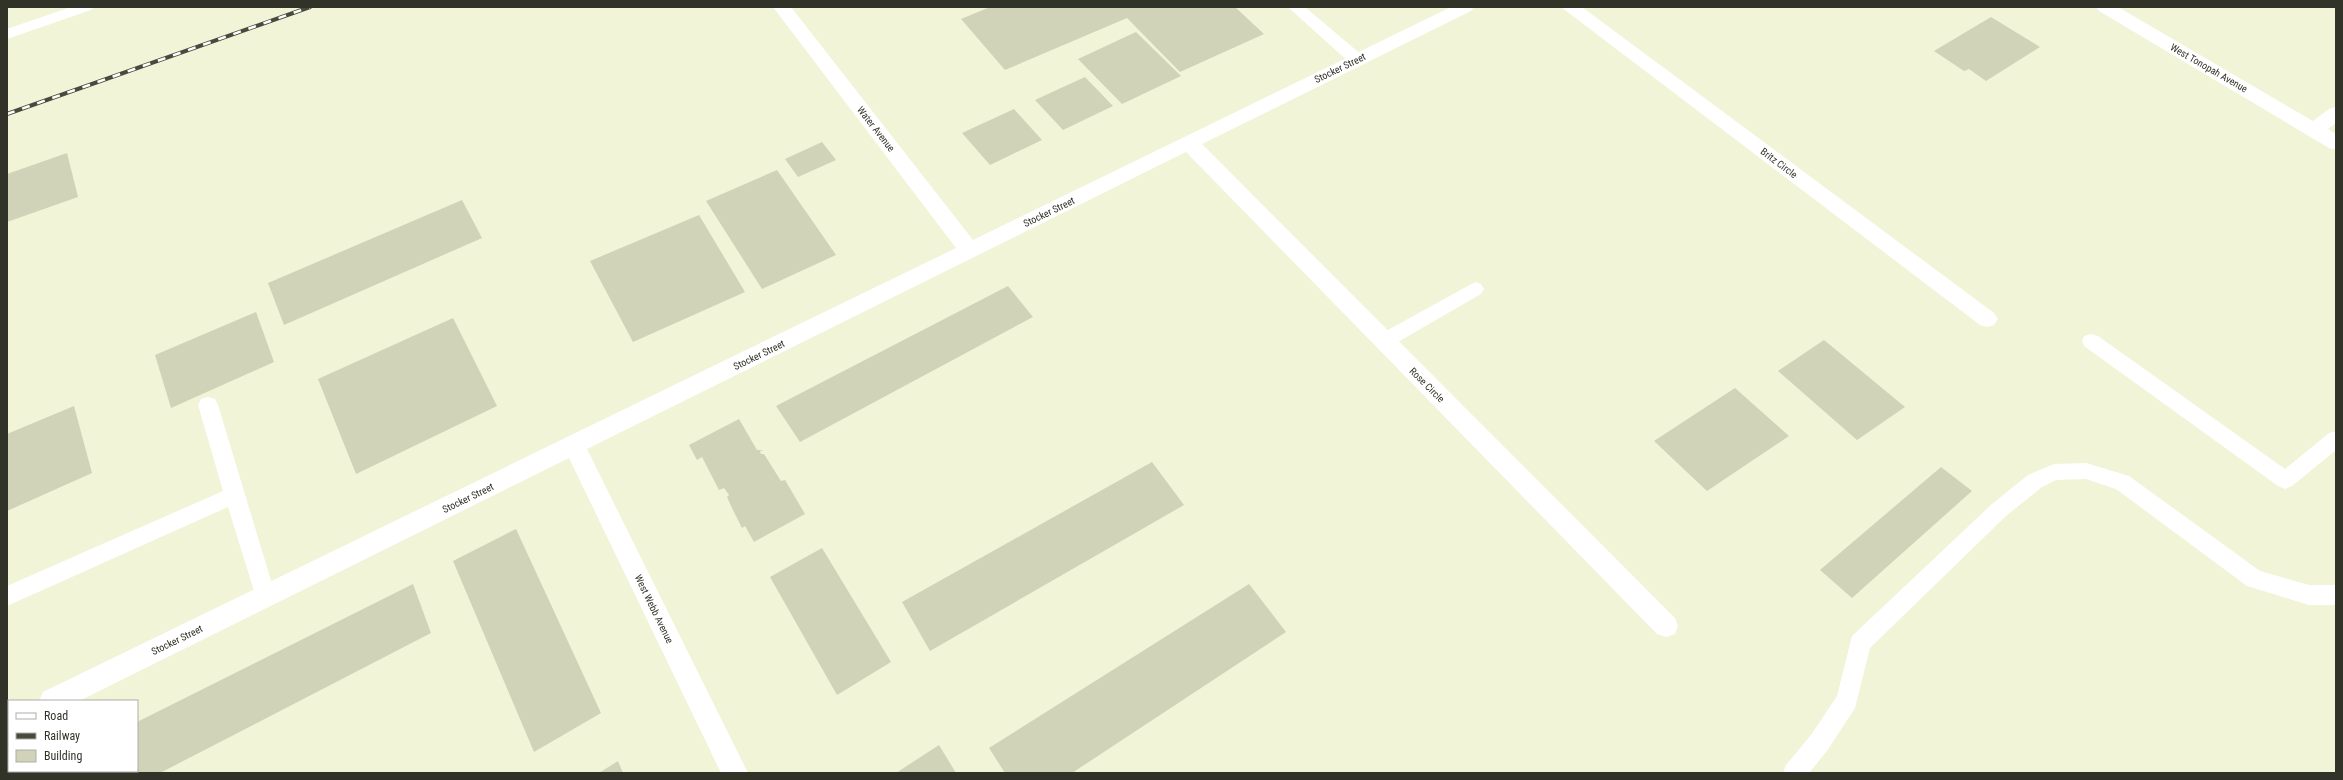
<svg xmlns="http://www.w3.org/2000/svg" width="2343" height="780" viewBox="0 0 2343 780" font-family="'Roboto Condensed',sans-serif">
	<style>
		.building { fill: #d0d3b7 }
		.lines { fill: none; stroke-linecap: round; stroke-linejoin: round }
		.service { fill: #fff; fill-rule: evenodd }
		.minor { fill: #fff; fill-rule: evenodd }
		.rail-casing { stroke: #484a3c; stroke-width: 4 }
		.rail { stroke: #fff; stroke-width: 2.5; stroke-dasharray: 8; stroke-linecap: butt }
		.labels { text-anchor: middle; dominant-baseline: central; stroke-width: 3; stroke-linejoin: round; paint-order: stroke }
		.street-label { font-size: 10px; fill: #323328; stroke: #fff }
	</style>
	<rect width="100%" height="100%" fill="#f1f4d7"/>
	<path class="building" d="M990,7H1235L1264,34L1180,72L1127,18L1005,70L961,19Z
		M1991,17L2040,47L1986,81L1969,69L1964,71L1934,51Z
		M1136,32L1181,76L1122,104L1078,59Z
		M1085,77L1113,106L1063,130L1035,100Z
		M1014,109L1042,140L990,165L962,133Z
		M822,142L836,160L798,177L785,159Z
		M67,153L78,197L7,222V174Z
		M777,170L836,255L762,289L706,201Z
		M462,200L482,238L284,325L268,283Z
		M699,215L745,292L633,342L590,261Z
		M1008,286L1033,317L800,442L776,406Z
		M256,312L274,362L171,408L155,355Z
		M453,318L497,406L356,474L318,379Z
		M1824,340L1905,407L1857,440L1778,371Z
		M1735,388L1789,436L1707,491L1654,441Z
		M74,406L92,473L7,511V434Z
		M739,419L757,450H764L760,451L761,454H764L781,481L785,480L805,514L754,542L745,526L742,528L732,508L727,497L729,495L724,488L719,490L702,457L697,460L689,445Z
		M1152,462L1184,505L930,651L902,602Z
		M1941,467L1972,491L1852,598L1820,570Z
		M516,529L601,713L534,752L453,561Z
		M822,548L891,662L837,695L770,577Z
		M413,584L431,633L160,773H115L114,771H137V722Z
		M1249,584L1286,632L1072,773H1005L989,748Z
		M939,745L956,773H896Z
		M618,761L623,773H599Z"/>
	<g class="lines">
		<path class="service" d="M71,7H94L91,10L7,39V29Z
			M1288,7H1305L1363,56L1365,60L1363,64H1351Z
			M1475,282L1481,284L1484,289L1481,294L1391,346L1384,348L1377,346L1375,341L1377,336Z
			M2091,334L2098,336L2285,469L2329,433L2336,431V450L2292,486L2285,489L2278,486L2084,346L2082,341L2084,336Z
			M208,397L215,399L218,405L276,597L272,604L265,607L258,604L228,507L7,606V586L223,491L198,405L201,399Z
			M2086,463L2129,476L2260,571L2309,585H2336V605H2309L2247,586L2116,489L2086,479L2056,480L2042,487L2006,516L1870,648L1855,708L1827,751L1809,773H1783L1786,765L1811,735L1837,696L1852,636L1992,504L2028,475L2054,464Z
			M56,771H79V773H56Z"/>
		<path class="minor" d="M773,7H791L973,240L1451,7H1474L1471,11L1202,144L1675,618L1678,626L1675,634L1666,637L1657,634L1186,152L587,449L748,773H721L569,458L79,701H39L43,692L956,248Z
			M1561,7H1582L1994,313L1998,319L1994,325L1987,327L1980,325Z
			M2096,7H2118L2313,121L2329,109L2336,107V123L2328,129L2336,134V150L2329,148L2099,11Z
			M9,709V735L7,736V710Z"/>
		<g class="rail-casing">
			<path id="rail" d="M7,114L310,7"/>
		</g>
		<use href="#rail" class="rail"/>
	</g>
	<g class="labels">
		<g class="street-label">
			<text transform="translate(1340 68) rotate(-26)">Stocker Street</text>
			<text transform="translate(2209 68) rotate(30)">West Tonopah Avenue</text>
			<text transform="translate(876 129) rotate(52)">Water Avenue</text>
			<text transform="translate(1779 163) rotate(37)">Britz Circle</text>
			<text transform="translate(1049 212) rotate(-26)">Stocker Street</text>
			<text transform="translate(759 355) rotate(-26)">Stocker Street</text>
			<text transform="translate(1427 385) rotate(45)">Rose Circle</text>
			<text transform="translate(468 498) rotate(-26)">Stocker Street</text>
			<text transform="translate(654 609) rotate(64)">West Webb Avenue</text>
			<text transform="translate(177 640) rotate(-26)">Stocker Street</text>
		</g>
	</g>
	<rect width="2343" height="780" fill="none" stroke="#323328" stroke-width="16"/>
	<rect x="8" y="700" width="130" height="72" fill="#ffffff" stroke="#adada9"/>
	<rect x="16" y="713" width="20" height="6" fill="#ffffff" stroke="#adada9"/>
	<text x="44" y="720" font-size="12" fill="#323328">Road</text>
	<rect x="16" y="733" width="20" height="6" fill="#484a3c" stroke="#adada9"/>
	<text x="44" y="740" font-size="12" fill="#323328">Railway</text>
	<rect x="16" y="750" width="20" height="12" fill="#d0d3b7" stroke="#adada9"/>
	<text x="44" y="760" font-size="12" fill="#323328">Building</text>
</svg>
